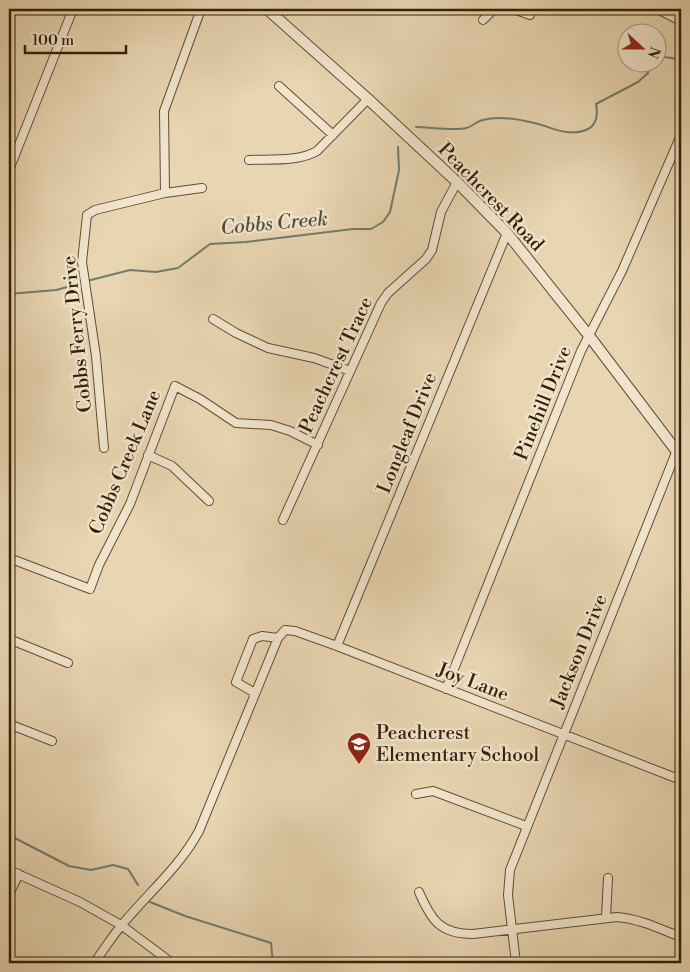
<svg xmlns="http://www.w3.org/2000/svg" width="690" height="972" viewBox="0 0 690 972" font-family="'Libre Bodoni',serif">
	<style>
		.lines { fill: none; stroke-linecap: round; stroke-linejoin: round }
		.stream { stroke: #707c6e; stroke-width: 2 }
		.minor-casing { stroke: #614e32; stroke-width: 10 }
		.tertiary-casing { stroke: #614e32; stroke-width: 12 }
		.minor { stroke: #f0e4cc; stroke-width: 8 }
		.tertiary { stroke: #f0e4cc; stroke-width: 10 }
		.labels { text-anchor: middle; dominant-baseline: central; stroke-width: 5; stroke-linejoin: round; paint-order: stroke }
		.street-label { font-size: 19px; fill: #342108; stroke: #f0e4cc }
		.poi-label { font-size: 19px; fill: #342108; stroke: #f0e4cc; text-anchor: start }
		.water-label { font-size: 20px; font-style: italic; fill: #524e3b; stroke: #f0e4cc }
	</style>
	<rect width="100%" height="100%" fill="#e8d5b1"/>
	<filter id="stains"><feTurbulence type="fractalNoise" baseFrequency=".004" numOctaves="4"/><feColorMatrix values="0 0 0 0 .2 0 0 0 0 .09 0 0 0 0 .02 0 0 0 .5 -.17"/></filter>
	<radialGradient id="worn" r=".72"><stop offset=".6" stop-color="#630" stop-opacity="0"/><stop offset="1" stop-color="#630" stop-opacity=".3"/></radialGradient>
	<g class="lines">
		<path class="stream" d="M658,56L677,59L681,56
			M416,127C428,127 455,131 466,128C472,127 477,121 483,120C496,116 517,119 530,122C548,125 567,138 586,130C597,126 598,114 596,104L638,82L648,73L650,62
			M87,281L130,270L156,272L178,268L210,244L246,242L353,229H371L383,222L390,212L399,170L398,147
			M9,294L56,290L82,283
			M9,835L69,866L91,870L113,865L128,869L138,885
			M150,902L185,916L271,943L273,963"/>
		<g class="minor-casing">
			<path id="minor" d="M513,9L530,15
				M657,9L681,21
				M483,20L494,9
				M279,86L333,135
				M249,160C271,159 298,162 317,151L368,99
				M9,170L73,9
				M165,193L164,111L201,9
				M213,319L236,333L268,348L314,358L350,371
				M104,448L96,356L82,262L87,215L95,210L165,193L202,188
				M148,455L172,466L209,501
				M283,520L381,303L388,293L426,259L432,250L441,212L457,182
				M9,558L90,589L99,565L130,504L175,386L200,399L236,423L271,425L290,431L318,445
				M9,639L68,663
				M337,646L507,233
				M446,689L581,351L622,271L681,135
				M255,693L236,682L253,639L262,636L278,638
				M9,724L52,741
				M416,794L433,791L526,826
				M9,870L80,902L121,925L172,963
				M419,892C431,920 440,934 473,934L617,917C640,919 660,929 681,937
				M9,894L19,874
				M606,917L608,878
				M94,963C103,951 111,938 121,926C147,894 179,868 199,831L278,638L285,630L295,631L337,646L681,780
				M516,963L508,895L510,870L681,440"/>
		</g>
		<g class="tertiary-casing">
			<path id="tertiary" d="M267,9L368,99L457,182L507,233L590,337L681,457"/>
		</g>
		<use href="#minor" class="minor"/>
		<use href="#tertiary" class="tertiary"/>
	</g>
	<defs>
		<g id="school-pin" transform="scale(1.25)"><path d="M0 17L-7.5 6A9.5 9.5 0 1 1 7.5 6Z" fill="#8f2418" stroke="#f0e4cc"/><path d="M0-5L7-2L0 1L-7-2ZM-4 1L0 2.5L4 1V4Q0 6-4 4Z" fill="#fff"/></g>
	</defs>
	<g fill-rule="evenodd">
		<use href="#school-pin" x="359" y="744"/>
	</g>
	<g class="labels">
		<g class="street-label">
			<text transform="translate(491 197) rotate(46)">Peachcrest Road</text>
			<text transform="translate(77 334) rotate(-96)">Cobbs Ferry Drive</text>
			<text transform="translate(336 365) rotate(-65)">Peachcrest Trace</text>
			<text transform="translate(543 403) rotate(-68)">Pinehill Drive</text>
			<text transform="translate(407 433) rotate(-68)">Longleaf Drive</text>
			<text transform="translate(125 462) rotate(-67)">Cobbs Creek Lane</text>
			<text transform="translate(579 651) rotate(-68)">Jackson Drive</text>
			<text transform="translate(473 682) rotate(21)">Joy Lane</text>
		</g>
		<g class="poi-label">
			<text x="376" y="733">Peachcrest<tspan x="376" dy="22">Elementary School</tspan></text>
		</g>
		<g class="water-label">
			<text transform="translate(274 224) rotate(-5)">Cobbs Creek</text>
		</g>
	</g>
	<rect width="690" height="972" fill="none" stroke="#e8d5b1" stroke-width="30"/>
	<rect x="10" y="10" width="670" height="952" fill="none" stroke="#342108" stroke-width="2.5"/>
	<rect x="15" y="15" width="660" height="942" fill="none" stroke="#342108"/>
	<g transform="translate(642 48) rotate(111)"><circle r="24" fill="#f0e4cc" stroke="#a5967e"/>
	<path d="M0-4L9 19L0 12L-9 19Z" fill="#8f2418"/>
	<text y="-8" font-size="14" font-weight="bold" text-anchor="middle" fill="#342108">N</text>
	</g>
	<path d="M25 45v8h101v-8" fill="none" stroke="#342108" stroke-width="2.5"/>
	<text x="32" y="45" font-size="15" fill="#342108" stroke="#f0e4cc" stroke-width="4" paint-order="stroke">100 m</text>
	<rect width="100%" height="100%" filter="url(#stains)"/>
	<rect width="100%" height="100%" fill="url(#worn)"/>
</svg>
